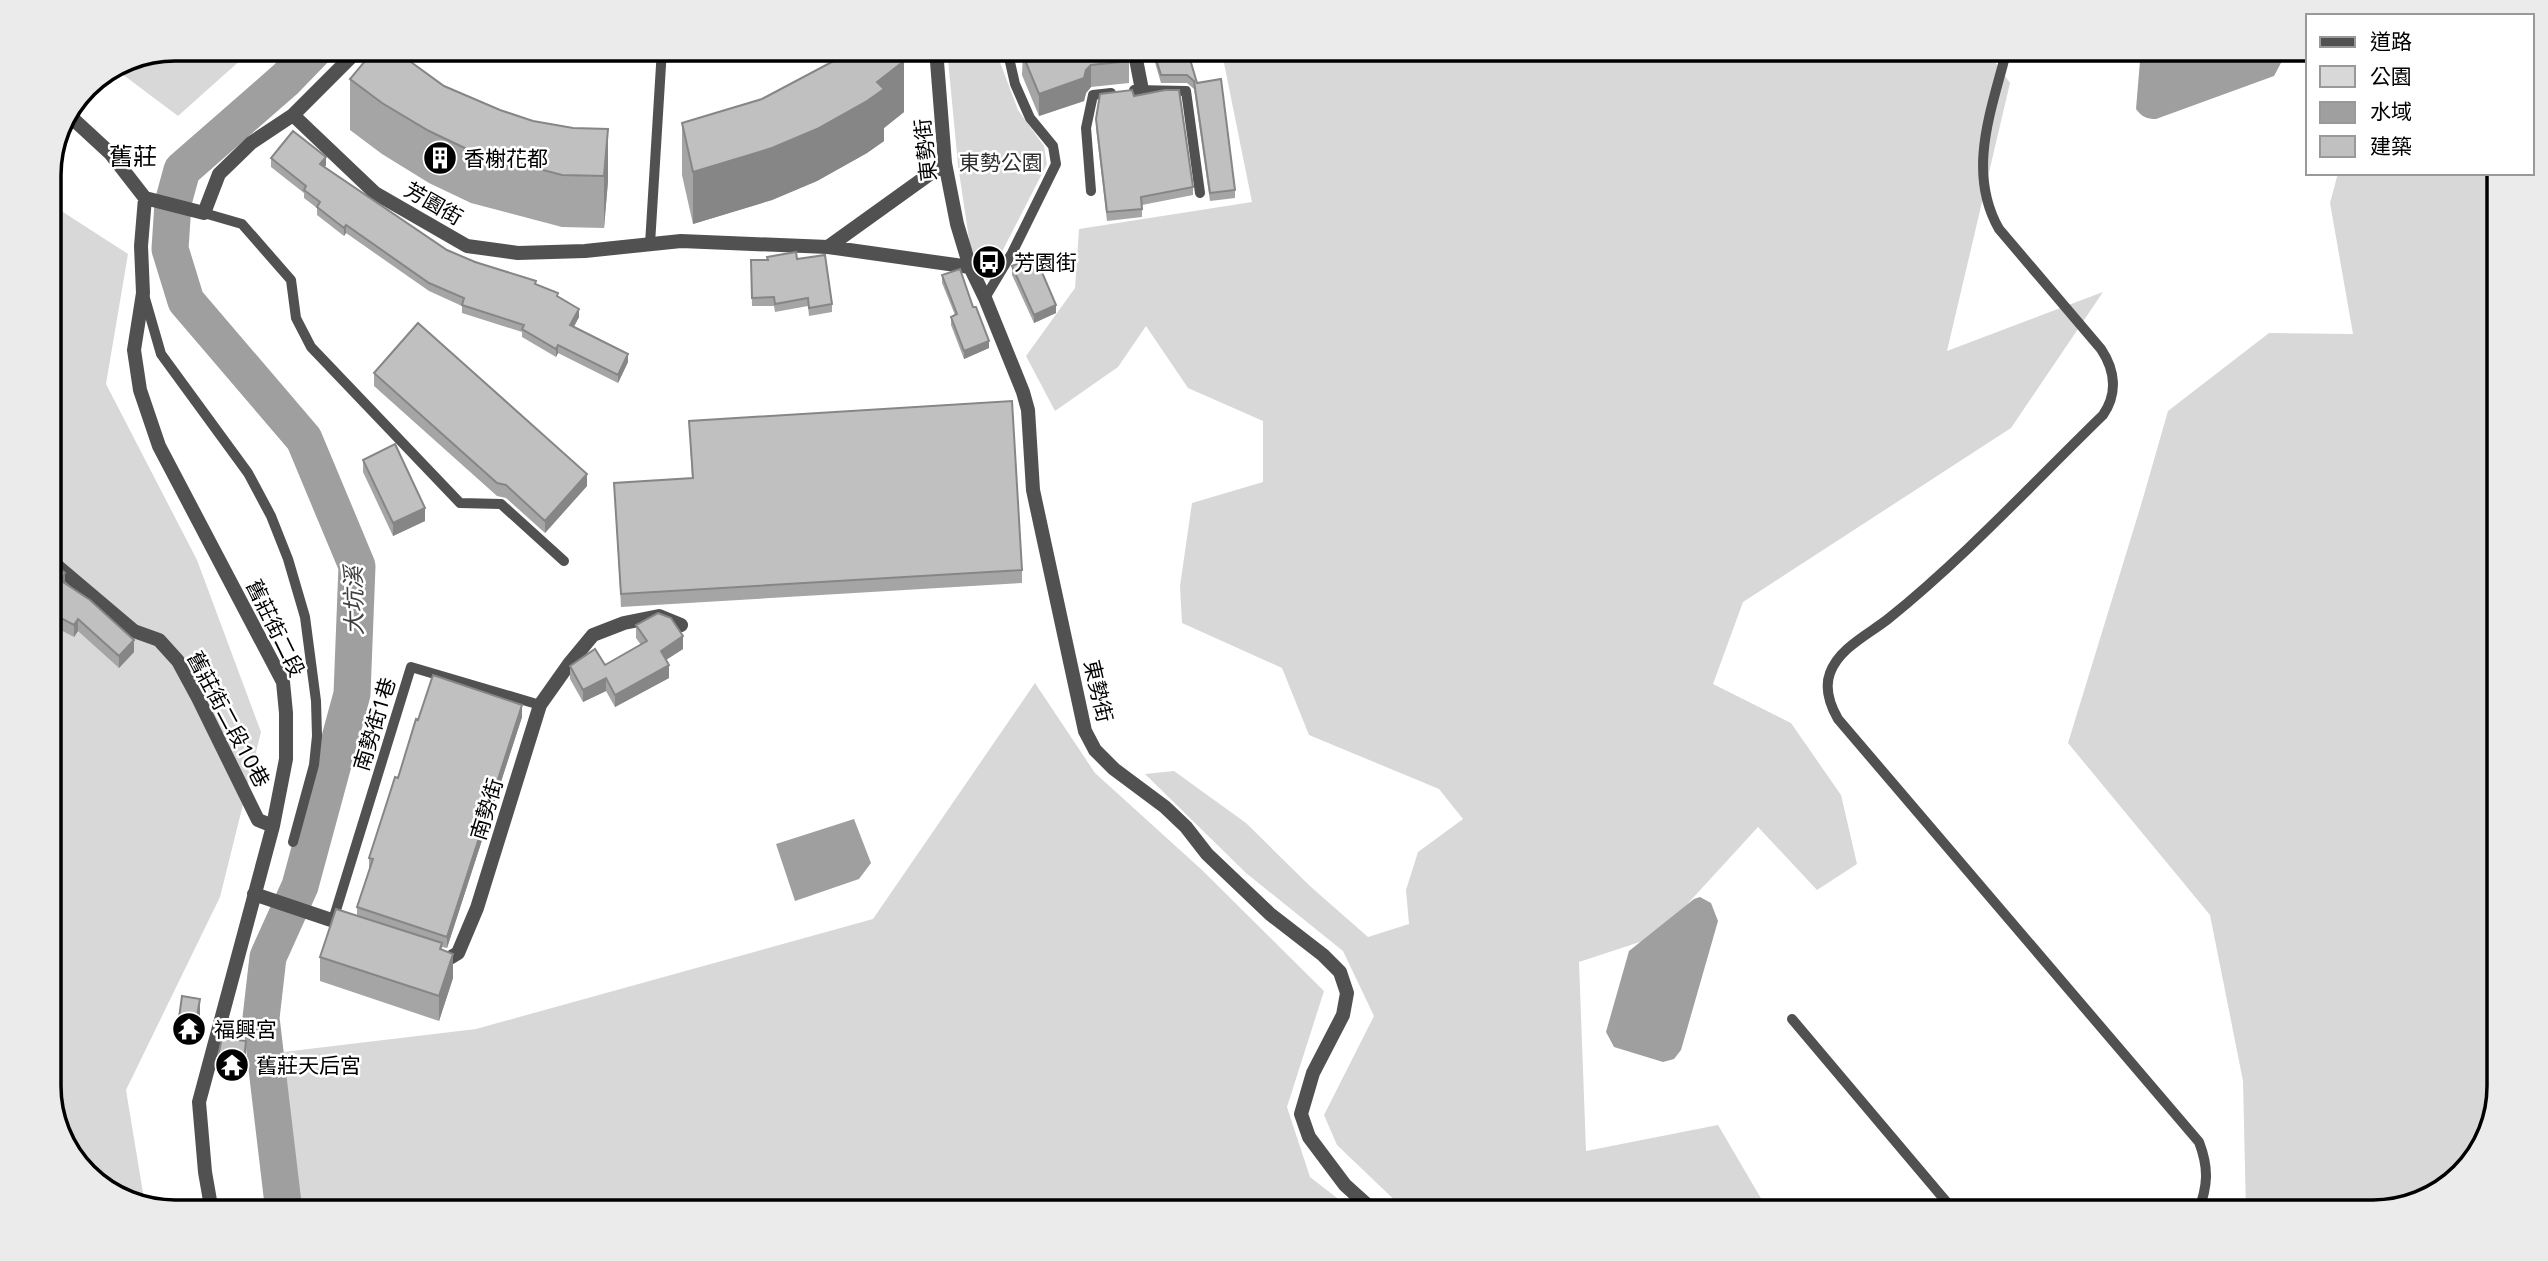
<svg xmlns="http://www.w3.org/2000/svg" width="2548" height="1261" viewBox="0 0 2548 1261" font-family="'Noto Sans','Noto Sans TC',sans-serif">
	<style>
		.green { fill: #d8d8d8 }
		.water { fill: #9f9f9f }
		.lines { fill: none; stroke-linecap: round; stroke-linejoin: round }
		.river { stroke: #9f9f9f; stroke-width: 37 }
		.lane { stroke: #515151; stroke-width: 10 }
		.street { stroke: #515151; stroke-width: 14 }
		.wall { fill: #a5a5a5 }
		.shaded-wall { fill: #868686 }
		.building { fill: #c0c0c0; stroke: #868686; stroke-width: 2 }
		.labels { text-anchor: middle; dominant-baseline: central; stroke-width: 5; stroke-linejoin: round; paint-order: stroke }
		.street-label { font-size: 21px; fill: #000; stroke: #fff }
		.poi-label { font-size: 21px; fill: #000; stroke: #fff; text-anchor: start }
		.park-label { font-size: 21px; fill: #2f2f2f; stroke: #fff }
		.water-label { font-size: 23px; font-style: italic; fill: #404040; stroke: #fff }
		.quarter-label { font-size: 24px; fill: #000; stroke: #fff }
		.rim { fill: none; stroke: #000; stroke-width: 3.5 }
	</style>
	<rect width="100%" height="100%" fill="#fff"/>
	<path class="green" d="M175,49H253L178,116L114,68L127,58Z
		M947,49H995L1018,110L1044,146L1047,164L987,281L970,246L958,165Z
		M1245,49H1986L2010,83L1947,351L2103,292L2011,428L1743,602L1713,684L1791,723L1841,795L1857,864L1817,890L1758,827L1658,936L1579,962L1586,1151L1718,1125L1769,1212H1407L1337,1145L1324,1115L1374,1016L1343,951L1246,873L1145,774L1174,771L1246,823L1311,887L1368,937L1409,924L1406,890L1418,852L1463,819L1439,789L1309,735L1282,668L1182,623L1180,586L1192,503L1263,482V421L1188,388L1146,326L1118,367L1055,411L1026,356L1075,288L1079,229L1252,202L1223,58Z
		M2338,173H2499V1086L2486,1141L2443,1191L2368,1212H2246L2243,1081L2210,915L2068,743L2141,505L2168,411L2269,333L2353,334L2330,203Z
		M49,203L128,254L106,384L197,560L261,732L220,897L126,1090L145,1205L120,1199L70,1156L49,1095Z
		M1035,683L1095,773L1202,870L1324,991L1287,1107L1310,1177L1355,1212H285L258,1055L476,1029L873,919Z"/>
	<path class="water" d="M2141,49H2280L2282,61L2274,76L2156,119C2147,119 2142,117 2136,109Z
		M854,819L871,863L859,879L795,901L776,844Z
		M1700,897L1711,903L1718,921L1681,1050L1674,1059L1663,1062L1614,1047L1606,1032L1629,951L1694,899Z"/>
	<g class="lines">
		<path class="river" d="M284,1212L261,1018L268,957L300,886L352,694L357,566L304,439L186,301L170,249L173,203L182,170L286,79L315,49"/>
		<path class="lane" d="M2007,49C1992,109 1966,171 1999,229L2101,349C2115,370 2118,393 2103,415C2033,483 1965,557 1888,619C1869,634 1839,648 1830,673C1824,689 1830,705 1838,719L2199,1142C2209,1168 2208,1186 2198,1212
			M1134,90L1186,91L1200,193
			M1091,191L1086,128L1093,95L1111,93
			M204,213L242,224L291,280L296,318L311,347L460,503L501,504L564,561
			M650,244L662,49
			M144,295L161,354L248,473L271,516L288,559L305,617L316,701L317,736L314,765L293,842
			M985,298L1012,253L1056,164L1053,146L1030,118L1015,84L1007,49
			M333,920L411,667L540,705
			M1792,1019L1955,1212"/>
		<path class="street" d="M359,49L293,115L375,193L467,246L518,253L585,251L681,241L828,247L945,163
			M936,49L945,163L957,224L970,267L985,298L1023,392L1028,410L1033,490L1085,731L1095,750L1114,769L1165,807L1186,827L1207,854L1270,914L1323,955L1340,972L1347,993L1343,1015L1313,1073L1301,1114L1309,1137L1345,1185L1375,1212
			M1134,49L1142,90
			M72,118L110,153L145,198
			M145,198L141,246L143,293L134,350L140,390L159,446L283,682L286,713V759L273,826L199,1102L205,1172L212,1212
			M145,198L204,213L219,174L251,143L293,115
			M828,247L970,267
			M49,554L56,565L134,631L159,640L178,661L198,698L258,820L273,826
			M254,894L349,926
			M438,956L448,959L458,953L477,908L540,705L569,664L593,635L624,623L659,616L681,625"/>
	</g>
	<path class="wall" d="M851,49H899L904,112L884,128V141L867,153L817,181L772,200L693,224L682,175V123L762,99L847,54Z
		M1021,49H1127L1129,61V83L1091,87L1086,93L1084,101L1039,116L1022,75L1023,52Z
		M1151,49H1187L1197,83L1235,190V198L1210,201L1194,89L1187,83H1161Z
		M350,79L444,86L500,110L533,121L573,128L608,181L604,228L562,227L471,203L429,183L382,154L350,130Z
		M1134,96L1193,187V195L1142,205V217L1107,221L1096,128V119Z
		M271,158L326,165L325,167L447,250L536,285L558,296L579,317L574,327L628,362L618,383L558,353L556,357L522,337V332L462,313V306L429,291L346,233L344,236L317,215V208L304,198V193L271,167Z
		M797,259L832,304V312L809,316L808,306L775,312L774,306H752L751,260Z
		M1012,266L1056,313L1034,323L1012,275Z
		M942,275L973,307L989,348L964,359L951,325V317L955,315L942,283Z
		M374,373L587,486L545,533L506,498L497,496L374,386Z
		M689,421L1022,570V583L621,607L614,483L692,478Z
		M363,460L425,521L393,536L363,472Z
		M49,559L65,583L134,652L119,668L78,631L74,637L49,624Z
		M636,625L683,649L666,660L669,678L615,707L606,691L583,702L570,679V666L605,665L641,645L636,638Z
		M522,717L447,948L442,947V950L453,978L439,1021L320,981V957L357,916V907L369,870V858L418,720Z
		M200,1016L195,1044L178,1041V1025Z
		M218,1056L246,1058L244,1076L218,1073Z"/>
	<path class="shaded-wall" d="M886,49H899V65L904,61V112L884,128V141L867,153L817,181L772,200L693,224V172L877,82Z
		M1091,65V87L1086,93L1084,101L1039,116V94L1086,70Z
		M608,129V181L604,228V176Z
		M326,157V165L320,172V164Z
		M346,225V233L344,236V228Z
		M1056,305V313L1034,323V315Z
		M579,309V317L570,333V325Z
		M989,341V348L964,359V351Z
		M558,345V353L556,357V349Z
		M628,354V362L618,383V375Z
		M587,474V486L545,533V521Z
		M425,508V521L393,536V523Z
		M65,573V585L60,580Z
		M78,619V631L74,637V625Z
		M683,636V649L661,663V651Z
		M134,640V652L119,668V656Z
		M669,665V678L615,707V695Z
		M606,678V691L583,702V690Z
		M522,705V717L447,948V937Z
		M453,954V978L439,1021V996Z
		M200,999V1016L195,1044V1027Z
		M246,1041V1058L244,1076V1059Z"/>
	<path class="building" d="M375,49H393L444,86L500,110L533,121L573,128L608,129L604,176L562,175L471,151L429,131L382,103L350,79Z
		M852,49H895L904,61L877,82L884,89L867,101L817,129L772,148L693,172L682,123L762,99L847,54Z
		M1029,49H1127L1129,61L1091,65L1086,70L1084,78L1039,94L1022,53L1030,50Z
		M1153,49H1187L1197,83L1221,79L1235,190L1210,193L1194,81L1187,75H1161Z
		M1132,90L1134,96L1165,90H1179L1193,187L1141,197L1142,209L1107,212L1096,119L1100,94Z
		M293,131L326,157L320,164L447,250L475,262L536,281L535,284L558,293L557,296L579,309L570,325L628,354L618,375L558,345L556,349L522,329L524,325L462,305L464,298L429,283L346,225L344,228L317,207L320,202L304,190L306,186L271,158Z
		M796,252L797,259L825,255L832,304L809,308L808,298L775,304L774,297L752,298L751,260H768L767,257Z
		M1035,256L1056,305L1034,315L1012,266Z
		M960,269L973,307H976L989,341L964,351L951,317L957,314L942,275Z
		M418,323L587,474L545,521L506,485L497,483L374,373Z
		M1012,401L1022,570L621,594L614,483L693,478L689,421Z
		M395,444L425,508L393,523L363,460Z
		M49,559L65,573L60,580L90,600L134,640L119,656L78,619L74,625L49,612Z
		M658,613L671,618L683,636L661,651L669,665L615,695L606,678L583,690L570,666L595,649L605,665L647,641L636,625Z
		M433,675L522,705L447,937L357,907L373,859L369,858L388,799L395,777L398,778L416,719L418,720Z
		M336,909L442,943L440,949L453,954L439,996L320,957Z
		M182,996L200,999L195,1027L178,1025Z
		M222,1038L246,1041L244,1059L218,1056Z"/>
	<defs>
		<g id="building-disc" transform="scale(1.75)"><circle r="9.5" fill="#000" stroke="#fff"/><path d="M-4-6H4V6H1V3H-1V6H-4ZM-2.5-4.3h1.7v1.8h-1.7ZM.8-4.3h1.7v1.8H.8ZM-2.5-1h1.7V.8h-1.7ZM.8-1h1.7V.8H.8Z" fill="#fff"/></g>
		<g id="bus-disc" transform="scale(1.75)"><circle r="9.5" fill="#000" stroke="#fff"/><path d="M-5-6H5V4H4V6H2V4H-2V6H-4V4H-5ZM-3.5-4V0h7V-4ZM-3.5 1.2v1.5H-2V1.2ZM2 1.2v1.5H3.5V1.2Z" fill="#fff"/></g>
		<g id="temple-disc" transform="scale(1.75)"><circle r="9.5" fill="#000" stroke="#fff"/><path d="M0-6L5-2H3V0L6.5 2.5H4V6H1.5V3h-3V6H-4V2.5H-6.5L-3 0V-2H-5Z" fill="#fff"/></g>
	</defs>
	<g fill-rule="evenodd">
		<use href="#building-disc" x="440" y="158"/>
		<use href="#bus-disc" x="989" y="262"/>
		<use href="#temple-disc" x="189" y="1029"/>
		<use href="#temple-disc" x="232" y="1065"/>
	</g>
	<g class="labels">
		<g class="street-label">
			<text transform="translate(925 150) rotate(-96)">東勢街</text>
			<text transform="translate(434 203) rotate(30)">芳園街</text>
			<text transform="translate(276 628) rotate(64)">舊莊街二段</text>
			<text transform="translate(1099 691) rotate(77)">東勢街</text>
			<text transform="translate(229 719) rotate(62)">舊莊街二段10巷</text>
			<text transform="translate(374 724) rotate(-73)">南勢街1巷</text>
			<text transform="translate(486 809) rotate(-73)">南勢街</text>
		</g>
		<g class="poi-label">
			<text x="464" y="158">香榭花都</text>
			<text x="1014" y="262">芳園街</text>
			<text x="214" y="1029">福興宮</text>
			<text x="256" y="1065">舊莊天后宮</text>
		</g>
		<g class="park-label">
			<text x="1001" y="162">東勢公園</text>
		</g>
		<g class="water-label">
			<text transform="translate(353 601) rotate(-91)">大坑溪</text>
		</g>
		<g class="quarter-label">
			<text x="133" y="155">舊莊</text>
		</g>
	</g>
	<path d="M0 0H2548V1261H0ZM175 61H2373A114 114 0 0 1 2487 175V1086A114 114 0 0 1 2373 1200H175A114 114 0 0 1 61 1086V175A114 114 0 0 1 175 61Z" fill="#ebebeb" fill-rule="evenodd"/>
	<path class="rim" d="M175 61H2373A114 114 0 0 1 2487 175V1086A114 114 0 0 1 2373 1200H175A114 114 0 0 1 61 1086V175A114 114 0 0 1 175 61Z"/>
	<rect x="2306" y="14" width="228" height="161" fill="#ffffff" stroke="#999999" stroke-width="2"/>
	<rect x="2320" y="37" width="35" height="10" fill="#515151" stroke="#999999" stroke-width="2"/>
	<text x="2370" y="49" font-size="21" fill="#000000">道路</text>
	<rect x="2320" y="66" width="35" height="21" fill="#d8d8d8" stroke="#999999" stroke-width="2"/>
	<text x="2370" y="84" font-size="21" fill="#000000">公園</text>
	<rect x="2320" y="102" width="35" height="21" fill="#9f9f9f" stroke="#999999" stroke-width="2"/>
	<text x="2370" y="119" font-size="21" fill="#000000">水域</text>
	<rect x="2320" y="136" width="35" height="21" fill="#c0c0c0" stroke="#999999" stroke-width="2"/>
	<text x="2370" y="154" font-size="21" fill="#000000">建築</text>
</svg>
